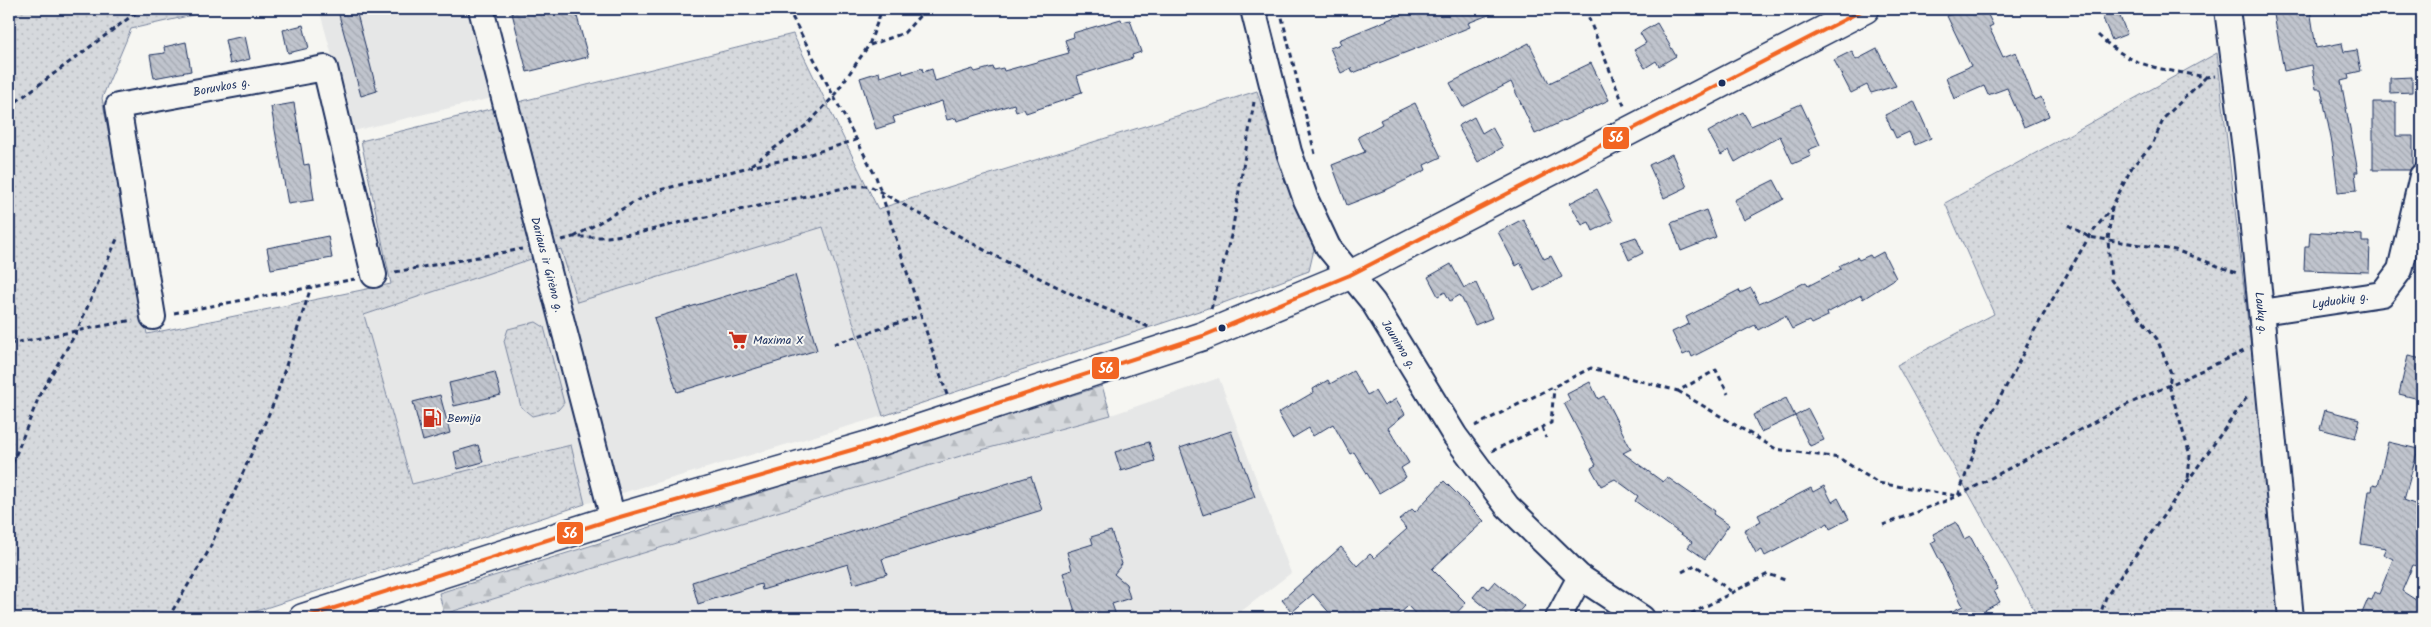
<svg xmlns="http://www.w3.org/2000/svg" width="2431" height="627" viewBox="0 0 2431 627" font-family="Kalam,sans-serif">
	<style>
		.built { fill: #e6e7e7 }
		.grass { fill: url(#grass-dots); stroke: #78849e }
		.forest { fill: url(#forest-firs); stroke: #78849e }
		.building { fill: url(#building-back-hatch); stroke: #1b2f5e }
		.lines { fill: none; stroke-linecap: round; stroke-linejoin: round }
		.street-casing { stroke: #1b2f5e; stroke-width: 28 }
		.primary-casing { stroke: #1b2f5e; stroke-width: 31 }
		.path { stroke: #1b2f5e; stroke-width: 3; stroke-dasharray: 5 4; stroke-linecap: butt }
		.street { stroke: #f6f6f2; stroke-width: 24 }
		.primary { stroke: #f6f6f2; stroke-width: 28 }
		.bus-1-casing { stroke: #f6f6f2; stroke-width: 8 }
		.bus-1 { stroke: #f26522; stroke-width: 4 }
		.bus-dot { fill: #1b2f5e; stroke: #f6f6f2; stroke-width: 2 }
		.labels { text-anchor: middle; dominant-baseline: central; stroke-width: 4; stroke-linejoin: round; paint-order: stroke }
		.street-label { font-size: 12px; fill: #1b2f5e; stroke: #f6f6f2 }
		.poi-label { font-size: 12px; fill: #1b2f5e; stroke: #f6f6f2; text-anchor: start }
		.line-badge { stroke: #f6f6f2; stroke-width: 2 }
		.badge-label { font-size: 14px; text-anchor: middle; font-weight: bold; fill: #fff }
	</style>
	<defs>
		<pattern id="grass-dots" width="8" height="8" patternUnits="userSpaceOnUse" patternTransform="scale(1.25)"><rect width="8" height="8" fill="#d6d9dd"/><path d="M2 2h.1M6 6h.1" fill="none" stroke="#b7bbc0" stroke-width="1.8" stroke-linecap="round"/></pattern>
		<pattern id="forest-firs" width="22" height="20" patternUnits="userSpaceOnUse" patternTransform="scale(1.25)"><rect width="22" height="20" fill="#d6d9dd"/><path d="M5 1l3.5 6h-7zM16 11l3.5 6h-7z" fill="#b7bbc0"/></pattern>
		<pattern id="building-back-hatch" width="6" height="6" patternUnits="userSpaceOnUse" patternTransform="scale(1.25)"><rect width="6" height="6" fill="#c0c4cd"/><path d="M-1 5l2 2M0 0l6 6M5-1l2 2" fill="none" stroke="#a4a9b2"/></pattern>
	</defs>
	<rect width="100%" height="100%" fill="#f6f6f2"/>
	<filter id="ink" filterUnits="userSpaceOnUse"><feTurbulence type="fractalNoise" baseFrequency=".02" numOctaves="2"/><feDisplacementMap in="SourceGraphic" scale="10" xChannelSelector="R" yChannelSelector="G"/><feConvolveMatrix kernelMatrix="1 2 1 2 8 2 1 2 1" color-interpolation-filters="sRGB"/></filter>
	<g filter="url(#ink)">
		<path class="built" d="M319,9H470L496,97L353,131Z
			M823,227L883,416L585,504L571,445L412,484L364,315L562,249L577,302Z
			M1219,378L1291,573L1239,613L1240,618H431L967,454L1111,415Z"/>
		<path class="grass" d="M9,9H219L131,29L102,98L147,334L391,284L361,141L793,34L878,209L1257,91L1273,143L1315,245L1309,271L1223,303L883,416L823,227L577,302L561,249L364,315L412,484L571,445L585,504L235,618H9Z
			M2217,53L2282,618H2022L2035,612L1897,365L1994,314L1945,203Z
			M536,322L544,327L564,403L558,410L532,416L521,407L504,341L508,329Z"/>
		<path class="forest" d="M1102,386L1111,415L967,454L444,614L439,593Z"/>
		<path class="building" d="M511,9H575L588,57L527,72Z
			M1430,9L1501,10L1468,23L1470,27L1443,38L1353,73L1351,68L1341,73L1330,48L1341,44L1339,40L1412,10L1414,15Z
			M1963,9H1985L1993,25L1989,27L2003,57L2016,52L2034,100L2041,97L2049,116L2024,127L2007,88L1988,95L1984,86L1954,99L1946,77L1971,66L1947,16Z
			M2099,9H2117L2127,34L2112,40Z
			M2273,9H2310L2316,48L2342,43L2344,52L2357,50L2361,71L2348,74L2349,79L2341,81L2358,172H2355L2357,190L2338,192L2332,143L2321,89H2316L2312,65L2284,71Z
			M356,10L377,91L361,96L339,15Z
			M1121,19L1122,22L1130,20L1141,52L1132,55L1133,58L1077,76L1082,92L1073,95L1074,97L1026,113L1024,109L1016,112L1014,104L957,121L956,118L947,120L942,101L893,117L895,123L876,129L860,78L879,72L880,77L902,70L903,74L922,68L923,72L932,69L935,81L973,69L975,72L993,67L994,70L1003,68L1004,71L1069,53L1065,40L1074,37L1073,33Z
			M1657,23L1676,56L1659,66L1656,61L1645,68L1634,50L1646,43L1640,33Z
			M303,25L309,48L288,53L283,30Z
			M245,36L250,59L230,64L225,40Z
			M186,42L191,71L154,78L150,55L165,53L164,47Z
			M1529,43L1549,83L1591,63L1609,100L1535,134L1511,82L1463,107L1450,83Z
			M1877,49L1896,86L1871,93L1867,85L1851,93L1834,60L1852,51L1856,60Z
			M2412,77V92L2390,93V78Z
			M1914,101L1931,138L1915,145L1909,132L1896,138L1885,115Z
			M2373,102H2396V136H2413V166L2410,170H2373Z
			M294,103L304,165L309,164L314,200L288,204L271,107Z
			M1415,103L1441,157L1424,165L1426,170L1388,189L1347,205L1332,165L1365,152L1358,137L1382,124L1380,120Z
			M1801,104L1820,145L1808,150L1811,156L1793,164L1780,136L1735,162L1729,150L1721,155L1708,132L1743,112L1751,126Z
			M1474,117L1482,133L1492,127L1503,147L1478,162L1458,126Z
			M1672,154L1687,187L1664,198L1649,165Z
			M1774,180L1784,199L1744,220L1734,200Z
			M1597,189L1613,221L1593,231L1589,222L1582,225L1570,203Z
			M1706,210L1716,237L1681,251L1671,223Z
			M1523,219L1544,259L1551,256L1562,277L1534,291L1521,263L1516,266L1498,232Z
			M2310,232L2362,235V242H2370L2369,272L2304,270L2305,246H2309Z
			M328,236L332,258L271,269L267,248Z
			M1636,237L1643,253L1629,260L1621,242Z
			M1883,252L1896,278L1863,299L1861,295L1827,313L1828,316L1811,324L1809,321L1792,329L1785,316L1758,330L1755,325L1692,357L1690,352L1683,355L1672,332L1689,324L1686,317L1739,290L1740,293L1751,288L1759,303L1766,300V301L1806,282L1808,286L1841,269L1839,266L1857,257L1859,260L1870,255L1872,258Z
			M1451,264L1464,288L1476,283L1492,318L1475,325L1460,295L1450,301L1445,292L1438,296L1428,277Z
			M795,275L817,350L677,392L654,318Z
			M2408,356L2422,359V384L2419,399L2399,394Z
			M1353,371L1367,395L1375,391L1384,406L1396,399L1405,414L1388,428L1409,463L1401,468L1406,477L1379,493L1354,452L1350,454L1333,424L1313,436L1309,428L1292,438L1278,413L1314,392L1313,389L1328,380L1330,384Z
			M495,372L501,395L454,406L449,383Z
			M1590,382L1598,399L1604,396L1631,449L1623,453L1663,482L1667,477L1715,511L1713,514L1729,525L1705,559L1688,547L1692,542L1635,501L1638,496L1615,479L1601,486L1591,468L1596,465L1564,403L1570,400L1567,394Z
			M440,395L450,433L423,441L413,402Z
			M1786,398L1795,416L1761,432L1753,415Z
			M1808,409L1824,440L1810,446L1795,416Z
			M2325,410L2360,419L2355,438L2320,429Z
			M1231,431L1255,497L1203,515L1180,448Z
			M1149,442L1155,461L1121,471L1115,452Z
			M2388,442L2418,449L2404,500L2422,507V554L2417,566L2413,565L2402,591L2422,604V618H2360L2368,599L2372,600L2375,592L2379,594L2393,559L2383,554L2386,548L2361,544L2369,491H2372L2373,484L2378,485Z
			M478,445L483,462L458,469L454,452Z
			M1031,476L1042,510L882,559L887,574L854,584L848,564L762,590L761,584L698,604L692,582Z
			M1444,481L1484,521L1432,569L1466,603L1452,618H1419L1408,606L1395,618H1334L1313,594L1292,612L1282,600L1341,547L1357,566L1370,554L1374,558L1407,529L1399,520L1412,509L1415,512Z
			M1824,486L1832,502L1838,498L1849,519L1830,529L1828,523L1765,556L1762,550L1756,553L1744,530L1761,521L1758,515L1811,488L1813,492Z
			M1956,522L1964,539L1970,536L1998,589L1994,591L2000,602L1985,610L1989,618H1938L1963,606L1931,543L1936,540L1933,534Z
			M1111,531L1122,564L1114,574L1126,584L1130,598L1112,604L1117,618H1077L1063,573L1072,570L1067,552L1093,544L1091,537Z
			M1495,581L1524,606L1513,618H1498L1473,597L1483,585L1488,589Z"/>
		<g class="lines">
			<g class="street-casing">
				<g id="street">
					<path id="s1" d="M481,9L613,519"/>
					<path id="s2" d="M1253,9L1289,152L1306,200L1328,247L1373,302L1455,436L1507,506L1580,577L1642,618"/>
					<path id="s3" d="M2227,9L2246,157L2291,618"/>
					<path id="s4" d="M2262,312L2382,294L2400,270L2422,176"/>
					<path id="s5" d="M153,317L118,106L325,68L374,275"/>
					<path d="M1558,618L1580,577"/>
				</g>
			</g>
			<g class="primary-casing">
				<path id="primary" d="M303,618L613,519L869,445L1203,336L1350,275L1865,9"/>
			</g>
			<path class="path" d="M788,9L876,177L947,395
				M1280,9L1315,154
				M1585,9L1625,108
				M2098,35C2134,69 2159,68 2206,77L2215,76
				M870,45L904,33L926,9
				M9,107L141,9
				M751,165L808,124L833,97L869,45L882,9
				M2112,207L2108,240L2111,280L2157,339L2171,373L2169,385L2190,455L2188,481
				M2068,225L2089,237L2175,250L2237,273
				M574,237L636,201L660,190L749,167L804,156L856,140
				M562,240L573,237H607L639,233L682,222L854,186H870L995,256L1082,299L1151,328
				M395,272L522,249
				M1211,309L1232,232L1254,102
				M174,313L355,279
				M9,344L133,320
				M834,344L922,315
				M1678,391L1776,449L1839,458L1878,483L1958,496L1983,428L2013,374L2034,331L2089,237L2112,207L2132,167L2152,145L2164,118L2206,77
				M1475,426L1591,368L1678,391L1716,370L1728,394
				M1542,427L1546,438
				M1492,451L1551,423L1554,388
				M9,472L40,394L77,331L117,239
				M1883,525L1958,496L2122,407L2244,351
				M1682,572L1695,565L1732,592
				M168,618L208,552L275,400L311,287
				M1683,618L1768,574L1785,580
				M2099,618L2106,597L2247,397"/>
			<use href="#street" class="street"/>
			<use href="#primary" class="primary"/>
			<g class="bus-1-casing">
				<path id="bus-1" d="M303,618L613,519L869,445L1203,336L1350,275L1865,9"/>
			</g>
			<use href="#bus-1" class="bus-1"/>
		</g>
	</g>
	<defs>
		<g id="supermarket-bare" transform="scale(1.5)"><path d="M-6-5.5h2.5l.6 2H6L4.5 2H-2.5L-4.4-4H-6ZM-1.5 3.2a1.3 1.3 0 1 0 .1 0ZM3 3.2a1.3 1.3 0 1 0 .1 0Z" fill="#c8321e" stroke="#f6f6f2" stroke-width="2.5" paint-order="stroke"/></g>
		<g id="fuel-bare" transform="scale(1.5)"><path d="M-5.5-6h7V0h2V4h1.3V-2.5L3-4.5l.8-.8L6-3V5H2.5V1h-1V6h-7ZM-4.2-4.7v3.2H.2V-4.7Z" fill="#c8321e" stroke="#f6f6f2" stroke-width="2.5" paint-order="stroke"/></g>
	</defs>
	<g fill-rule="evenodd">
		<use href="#supermarket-bare" x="738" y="340"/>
		<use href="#fuel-bare" x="432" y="418"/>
	</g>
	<g class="bus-dot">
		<circle cx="1722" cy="83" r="4.5"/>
		<circle cx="1222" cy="328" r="4.5"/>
	</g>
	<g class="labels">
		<g class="street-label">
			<text stroke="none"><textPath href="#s5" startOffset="319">Boruvkos g.</textPath></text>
			<text stroke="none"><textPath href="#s1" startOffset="264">Dariaus ir Girėno g.</textPath></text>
			<text stroke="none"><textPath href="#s4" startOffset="79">Lyduokių g.</textPath></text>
			<text stroke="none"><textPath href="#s3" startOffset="306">Laukų g.</textPath></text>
			<text stroke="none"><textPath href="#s2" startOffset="371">Jaunimo g.</textPath></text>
		</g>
		<g class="poi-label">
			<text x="753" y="340">Maxima X</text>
			<text x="447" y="418">Bemija</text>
		</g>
	</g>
	<g class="line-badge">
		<rect x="1602" y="126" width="28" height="24" rx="5" fill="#f26522"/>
		<rect x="1091" y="356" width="29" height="24" rx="5" fill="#f26522"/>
		<rect x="556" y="521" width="28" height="24" rx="5" fill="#f26522"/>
	</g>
	<g class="badge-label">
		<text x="1616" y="142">56</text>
		<text x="1106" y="373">56</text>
		<text x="570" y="538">56</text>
	</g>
	<rect width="2431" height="627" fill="none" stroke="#f6f6f2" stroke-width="30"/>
	<rect x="15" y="15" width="2401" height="597" fill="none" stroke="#1b2f5e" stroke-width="2" filter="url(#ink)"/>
</svg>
